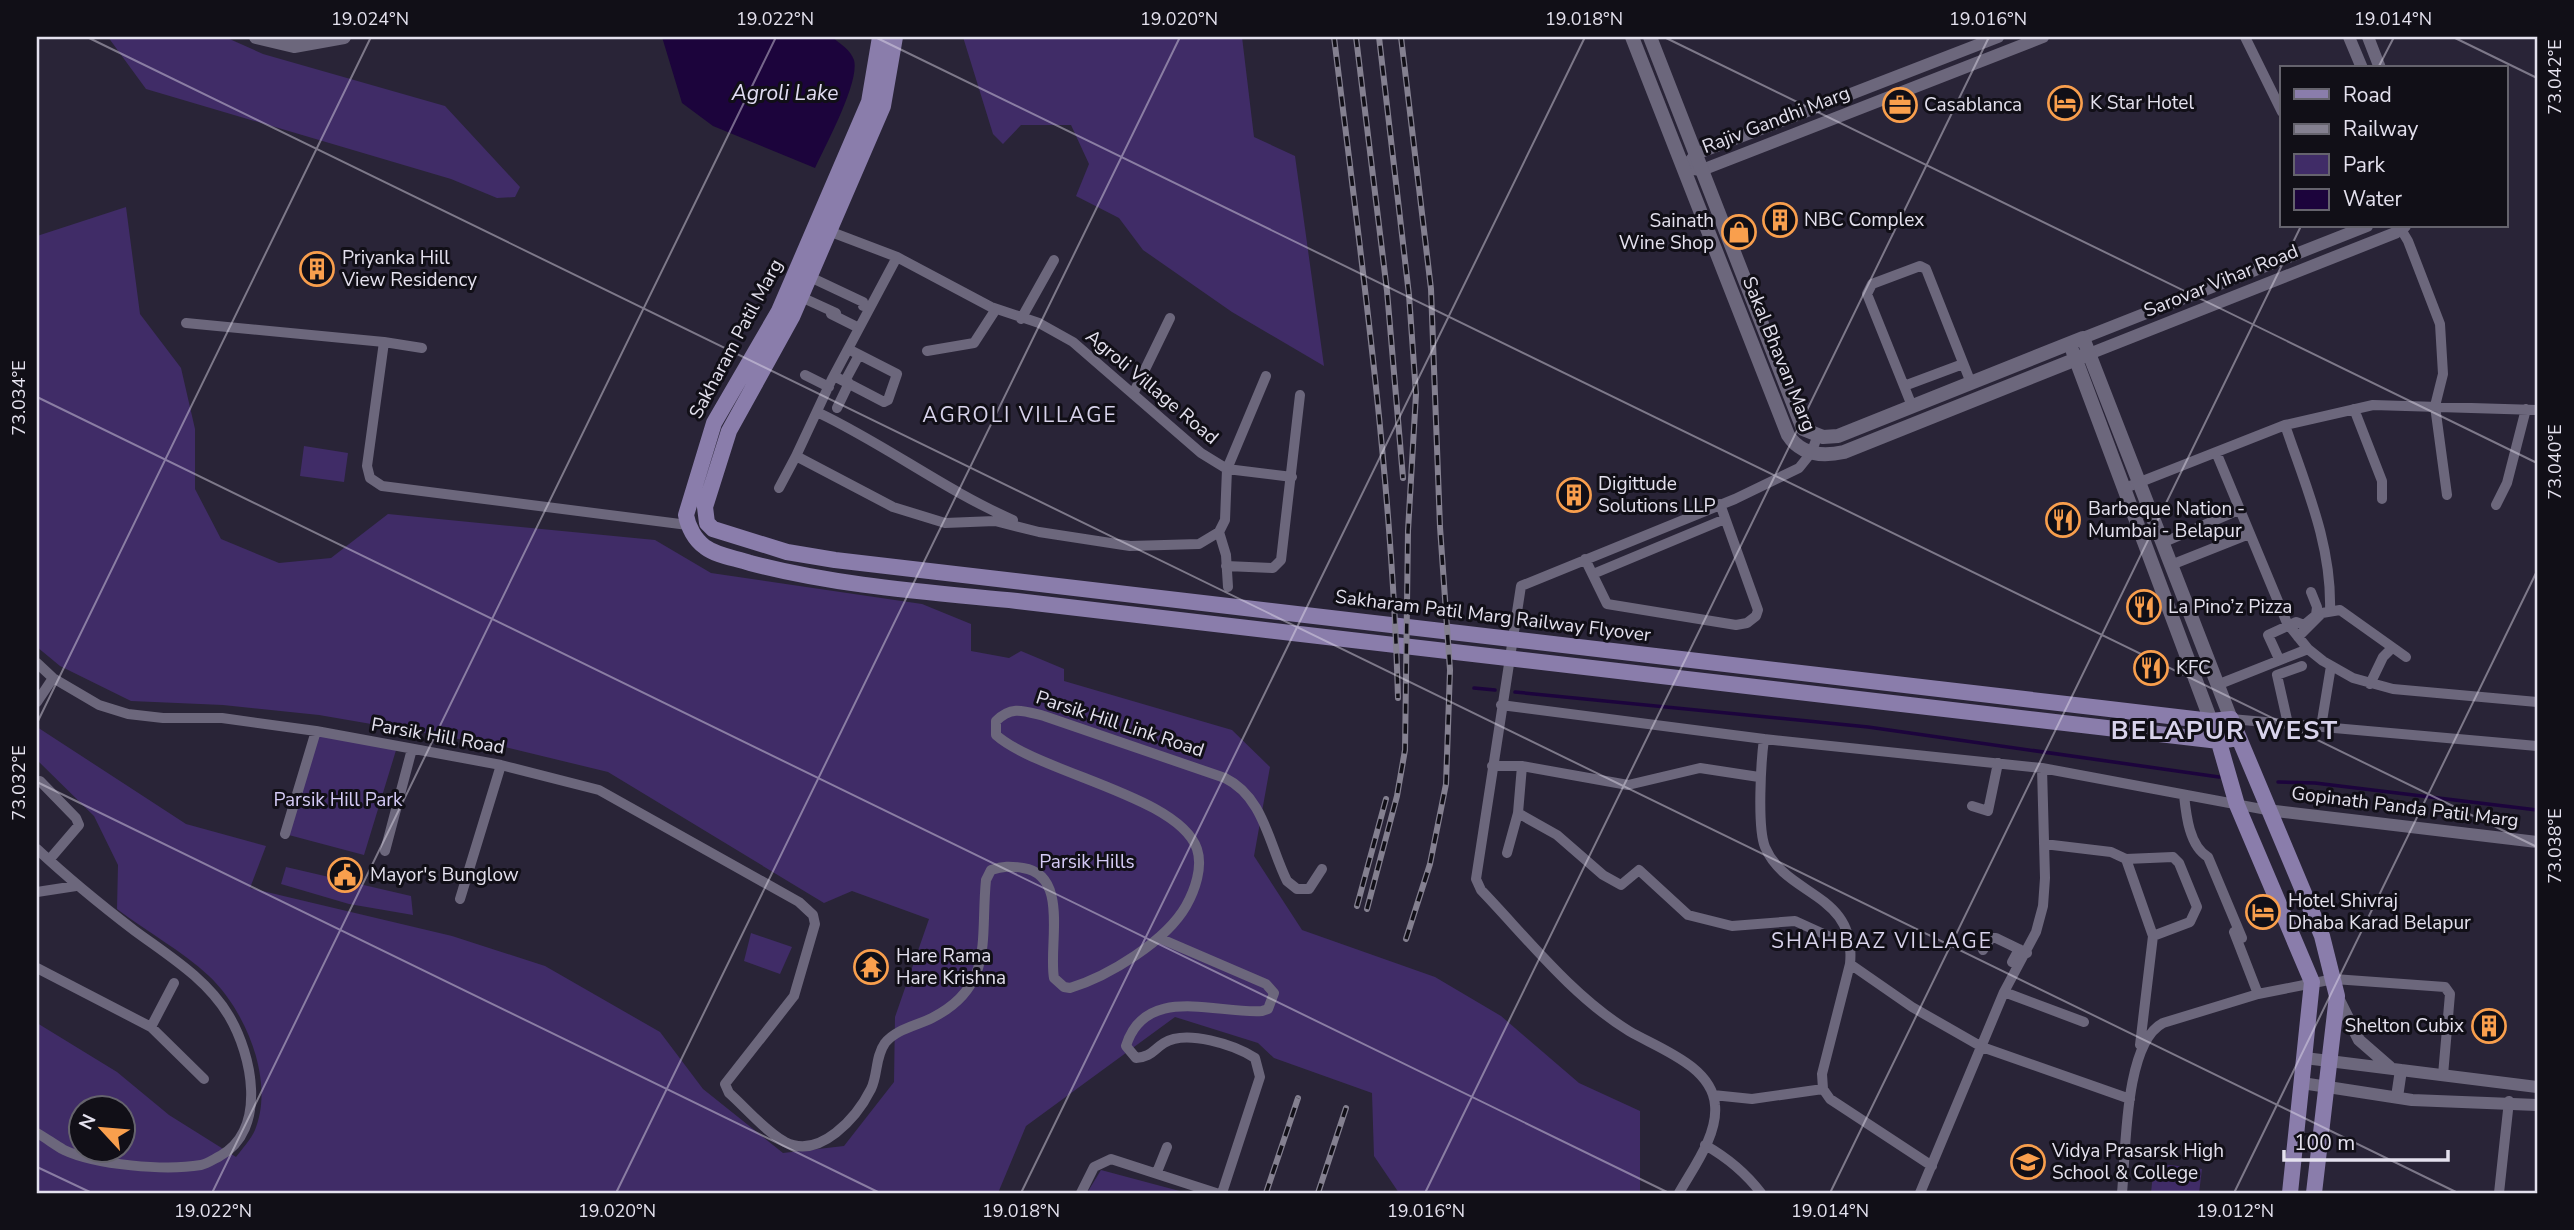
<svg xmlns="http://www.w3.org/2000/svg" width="2574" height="1230" viewBox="0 0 2574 1230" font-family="'Nunito Sans',sans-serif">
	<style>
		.green { fill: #402c67; fill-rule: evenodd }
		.water { fill: #1c043c }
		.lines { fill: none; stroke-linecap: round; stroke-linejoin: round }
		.stream { stroke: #1c043c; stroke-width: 3.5 }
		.minor { stroke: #6c677c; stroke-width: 10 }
		.tertiary { stroke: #6c677c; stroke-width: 12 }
		.secondary { stroke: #6c677c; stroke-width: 14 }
		.primary { stroke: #8a7dab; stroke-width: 16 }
		.rail-casing { stroke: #848090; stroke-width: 6 }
		.rail { stroke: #110f17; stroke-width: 3.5; stroke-dasharray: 10; stroke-linecap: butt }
		.ticks { fill: none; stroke: #e4e1ee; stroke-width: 2; stroke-opacity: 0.45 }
		.labels { text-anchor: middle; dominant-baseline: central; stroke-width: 6; stroke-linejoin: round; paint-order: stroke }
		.poi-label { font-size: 19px; fill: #e4e1ee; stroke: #110f17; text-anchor: start }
		.street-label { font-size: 19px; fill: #e4e1ee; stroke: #110f17 }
		.park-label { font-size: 19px; fill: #d5cbf6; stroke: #110f17 }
		.water-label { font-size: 21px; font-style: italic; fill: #e2ddf3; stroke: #110f17 }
		.neighbourhood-label { font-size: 21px; letter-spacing: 2px; fill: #d8d3eb; stroke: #110f17 }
		.district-label { font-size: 26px; font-weight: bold; letter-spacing: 2px; fill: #d8d3eb; stroke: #110f17 }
		.neatline { fill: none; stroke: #e4e1ee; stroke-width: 2.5 }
		.ticks-label { font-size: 18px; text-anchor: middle; fill: #e4e1ee }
	</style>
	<rect width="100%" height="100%" fill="#292437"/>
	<path class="green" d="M108,37H225L263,54L445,106L520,187L515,197L497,198L451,179L146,89Z
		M963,37H1242L1254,137L1295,156L1324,366L1232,312L1143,250L1119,218L1076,196L1089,164L1071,125H1021L1003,144L993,134Z
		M126,207L140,314L181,368L195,429V489L221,539L279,563L331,558L388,514L655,540L711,573L922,604L971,624V651L1009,658L1021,651L1064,669V681L1232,730L1270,767L1254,856L1302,930L1435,977L1501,1016L1579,1083L1640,1111V1193H1399L1374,1156L1372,1093L1274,1058L1258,1043L1175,1017L1026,1126L998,1193H37V1023L117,1072L169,1115L236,1157C242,1149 251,1139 255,1130C275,1081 246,1011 209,976C182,951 146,931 117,909L118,865L94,816L37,760V727L186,824L266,846L250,888L452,936L545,966L660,1032L703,1089L783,1153L844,1146L894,1082L895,1017L929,919L852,891L824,903L608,772L505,747L319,715L223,705L131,701L60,666L37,647V236ZM80,1108H122V1150H80Z
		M304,446L348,453L344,482L300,476Z
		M316,731L397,747L364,855L285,834Z
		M286,867L411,896L413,915L349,904L281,884Z
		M751,933L792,947L780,974L744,961Z
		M2154,1163L2202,1169L2199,1193H2151Z
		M1101,1170L1187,1193H1087Z"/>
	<path class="water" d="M662,37H832C840,44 850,49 854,60C860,82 825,146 815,168L713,126L682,103Z"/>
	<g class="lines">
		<path class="stream" d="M1474,688L1495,690
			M1515,692L1868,727L2219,777
			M2278,782L2315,783L2537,810"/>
		<path class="minor" d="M2245,37L2282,112
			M2399,226L2408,241L2440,324L2443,374L2435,406L2447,495
			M826,230L897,257L991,307L1039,323L1073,342L1201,453L1227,469L1225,520L1219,532L1226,555L1228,587
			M897,257L832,379L796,456L893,507L945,523L995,521L1039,532L1130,546L1199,544L1219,532
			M810,277L863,302V306
			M801,297L836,313
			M831,314L859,328
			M1021,319L1054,260
			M186,323L384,342L367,466L370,478L382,486L688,525
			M384,342L422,348
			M927,351L974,343L996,309
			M805,375L829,387
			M834,376L884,402L888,400L897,374L848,349
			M1266,376L1227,469L1292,477
			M845,381L859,355
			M1904,386L1963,364
			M1134,392L1170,318
			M1912,406L1867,294L1872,284L1920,266L1926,269L1971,383
			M837,408L849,383
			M2354,409L2382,481V499
			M819,413C886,445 945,490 1013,520
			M2285,425C2306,487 2332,545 2330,611
			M2216,452L2287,623L2308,649L2323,661L2353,678L2393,689L2537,702
			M779,488L796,456
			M2125,488L2285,425L2373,405L2537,410
			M2496,505L2507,483L2526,409
			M2162,543L2239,510
			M1585,559L1607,604L1736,625L1747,623L1756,616L1758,610L1720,504
			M2171,565L2249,534
			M1226,566L1273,568L1281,560L1300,395
			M1593,574L1725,519
			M2298,637L2322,613L2340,610L2406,657
			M2279,659L2268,635L2296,622L2304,625L2316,615L2317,607L2311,592
			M37,663L53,678L99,705L128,714L163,718H222L316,731L501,765L599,790L799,902L813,915L815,924L794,996L725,1084L729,1093C746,1108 765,1131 785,1142C820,1160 857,1117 871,1089C878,1075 875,1057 885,1043C896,1029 916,1026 932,1018C995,986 980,939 986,880L991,870C1003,866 1010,866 1023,868C1070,875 1048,946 1054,978L1064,987L1070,988C1109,976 1166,941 1186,906C1195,890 1203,867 1197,849C1179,796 1039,773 996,735V721C1012,705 1024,711 1044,716L1225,778C1264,797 1269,845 1287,881L1297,889H1309L1322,869
			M2370,684L2383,657L2391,649
			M2217,685L2308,649
			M37,702L53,678
			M1501,705L1764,739L2042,768L2267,810
			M2231,719L2537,746
			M2288,724L2277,675L2302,666
			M2321,727L2331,666
			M1764,739C1761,761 1757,827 1765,847C1786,897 1857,892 1850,964
			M1492,766H1522L1628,785L1700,768L1759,777
			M1522,766L1518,813L1557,835L1603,875L1621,885L1639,870L1688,915L1732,926L1795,921L1850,946
			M40,781L76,818L79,825L49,860
			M2184,795C2186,814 2189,846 2208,857L2242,938
			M1972,806L1988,811L1998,763
			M285,834L316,731
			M2044,844L2111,852L2126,859L2153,936L2140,1045
			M37,849C68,878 101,905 135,931C169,956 207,979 229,1016C252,1055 268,1129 220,1156C214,1159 207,1164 201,1165C165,1171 96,1165 64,1150C55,1145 46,1138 37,1133
			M385,851L412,749
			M1507,853L1518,813
			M2126,859L2173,857L2179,863L2197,907L2190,922L2153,936
			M37,892L76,886
			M460,899L501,765
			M2234,932L2258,994
			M1159,938L1266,984L1274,993L1268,1009L1262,1011C1216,1014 1145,984 1126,1046L1136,1058C1151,1057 1153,1050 1164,1043C1186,1029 1235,1045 1255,1058L1260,1077L1222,1193
			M1983,950L1991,938H1996L2027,953
			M2012,962L2019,949
			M37,968L151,1027L174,983
			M2004,992L2084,1022
			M151,1027L204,1079
			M1713,1095L1752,1099L1823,1089
			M1705,1145C1728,1158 1745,1172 1761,1193
			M1932,1166L1830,1099L1823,1089L1822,1074L1850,964L1912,1007L1982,1047L2130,1099
			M1157,1172L1167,1147
			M1081,1193L1094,1167L1111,1159L1216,1193
			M1679,1193C1693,1168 1718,1135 1715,1105C1712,1066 1658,1048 1629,1031C1572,996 1527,938 1481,890L1476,879L1521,586L1735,499L1799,468L1811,453L1818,435
			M1920,1193L2004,992L2036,932L2043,906L2045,878L2042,768
			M2122,1193C2126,1153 2124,1043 2163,1023L2258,994L2334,979L2445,987L2450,994L2443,1075
			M2499,1193L2509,1101"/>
		<path class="tertiary" d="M2349,37L2362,68
			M2368,37L2380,68
			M1691,160L1696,154L1998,37
			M1684,168L1702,170L2043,37
			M2083,338L2367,226
			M2089,354L2395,233L2405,226
			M2267,810L2537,842
			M2337,996L2359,1040L2390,1067
			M2305,1058L2537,1087
			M2302,1083L2412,1100L2537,1105
			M2397,1097L2401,1070"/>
		<path class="secondary" d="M256,37L294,46L344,37
			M1632,37L1788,435C1801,455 1822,457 1844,452L2089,354
			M1650,37L1803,429L1823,437L1838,436L2083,338L2231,719
			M2073,352L2211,721"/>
		<path class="primary" d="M880,37L869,102L779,311L714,423L686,515C688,527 695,540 705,547C717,556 736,558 750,563C837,586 927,592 1017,601L2219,741L2238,738
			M895,37L883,106L792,317L729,431L705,507L707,523L713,529L787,552L835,560L2101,708L2211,721L2231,719L2322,936L2337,996L2314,1193
			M2216,732L2237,805L2312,982L2290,1193"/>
		<g class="rail-casing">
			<path id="rail" d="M1334,37C1361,257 1392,477 1398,698
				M1356,37L1387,291L1403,478
				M1401,37L1431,289L1440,527L1450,670L1446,784L1430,864L1406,939
				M1357,906L1386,799
				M1367,909L1397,796L1405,750L1408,531L1416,394L1409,295L1379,37
				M1266,1193L1298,1098
				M1318,1193L1346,1108"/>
		</g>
		<use href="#rail" class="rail"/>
	</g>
	<path class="ticks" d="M87,37L2458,1193M875,37L2537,847M1664,37L2537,463M2453,37L2537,78M2378,68L2394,37M37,397L1669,1193M37,723L371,37M37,782L880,1193M37,1167L92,1193M212,1193L776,37M616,1193L1180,37M1021,1193L1585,37M1425,1193L1989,37M1830,1193L2301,226M2234,1193L2537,571"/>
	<defs>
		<g id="hotel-ring" transform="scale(1.75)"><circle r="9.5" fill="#110f17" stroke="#f99f4d" stroke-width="1.5"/><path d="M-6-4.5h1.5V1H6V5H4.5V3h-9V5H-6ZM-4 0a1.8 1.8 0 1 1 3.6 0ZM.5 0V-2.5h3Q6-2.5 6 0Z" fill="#f99f4d"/></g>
		<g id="office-ring" transform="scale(1.75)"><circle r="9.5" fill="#110f17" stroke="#f99f4d" stroke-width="1.5"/><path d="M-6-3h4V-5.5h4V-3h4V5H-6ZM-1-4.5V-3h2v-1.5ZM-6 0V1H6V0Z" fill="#f99f4d"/></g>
		<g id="building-ring" transform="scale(1.75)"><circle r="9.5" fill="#110f17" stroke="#f99f4d" stroke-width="1.5"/><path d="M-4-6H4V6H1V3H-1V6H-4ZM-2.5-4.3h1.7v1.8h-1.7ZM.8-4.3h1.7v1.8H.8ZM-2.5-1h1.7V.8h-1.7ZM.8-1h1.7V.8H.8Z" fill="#f99f4d"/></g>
		<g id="shop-ring" transform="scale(1.75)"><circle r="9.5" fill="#110f17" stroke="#f99f4d" stroke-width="1.5"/><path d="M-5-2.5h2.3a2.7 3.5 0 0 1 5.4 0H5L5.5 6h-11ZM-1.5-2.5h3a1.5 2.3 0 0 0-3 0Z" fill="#f99f4d"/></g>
		<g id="restaurant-ring" transform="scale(1.75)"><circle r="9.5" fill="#110f17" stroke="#f99f4d" stroke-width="1.5"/><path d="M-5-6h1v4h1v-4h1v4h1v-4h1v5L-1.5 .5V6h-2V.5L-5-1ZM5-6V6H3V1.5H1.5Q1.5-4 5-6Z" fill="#f99f4d"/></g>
		<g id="civic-ring" transform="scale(1.75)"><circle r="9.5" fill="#110f17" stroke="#f99f4d" stroke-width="1.5"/><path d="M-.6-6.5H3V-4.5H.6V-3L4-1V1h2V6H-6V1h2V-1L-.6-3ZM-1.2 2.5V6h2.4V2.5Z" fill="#f99f4d"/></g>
		<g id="temple-ring" transform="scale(1.75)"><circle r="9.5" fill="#110f17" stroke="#f99f4d" stroke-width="1.5"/><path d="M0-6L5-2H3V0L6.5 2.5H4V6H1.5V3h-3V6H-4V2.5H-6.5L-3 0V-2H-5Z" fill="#f99f4d"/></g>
		<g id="university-ring" transform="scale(1.75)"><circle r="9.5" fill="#110f17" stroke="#f99f4d" stroke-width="1.5"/><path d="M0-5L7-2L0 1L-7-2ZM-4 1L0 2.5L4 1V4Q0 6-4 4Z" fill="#f99f4d"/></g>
	</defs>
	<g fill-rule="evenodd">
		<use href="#hotel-ring" x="2065" y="103"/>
		<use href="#office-ring" x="1900" y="105"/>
		<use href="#building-ring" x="1780" y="220"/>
		<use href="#shop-ring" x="1739" y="232"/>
		<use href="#building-ring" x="317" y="269"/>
		<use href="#building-ring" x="1574" y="495"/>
		<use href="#restaurant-ring" x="2063" y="520"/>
		<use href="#restaurant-ring" x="2144" y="607"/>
		<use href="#restaurant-ring" x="2151" y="668"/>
		<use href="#civic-ring" x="345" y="875"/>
		<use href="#hotel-ring" x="2263" y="912"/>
		<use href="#temple-ring" x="871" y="967"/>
		<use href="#building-ring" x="2489" y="1026"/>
		<use href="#university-ring" x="2028" y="1162"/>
	</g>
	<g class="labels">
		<g class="poi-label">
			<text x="2090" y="103">K Star Hotel</text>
			<text x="1924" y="105">Casablanca</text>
			<text x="1804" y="220">NBC Complex</text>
			<text x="1714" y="221" text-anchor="end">Sainath<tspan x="1714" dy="22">Wine Shop</tspan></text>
			<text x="342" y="258">Priyanka Hill<tspan x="342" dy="22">View Residency</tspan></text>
			<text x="1598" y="484">Digittude<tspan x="1598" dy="22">Solutions LLP</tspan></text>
			<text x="2088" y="509">Barbeque Nation -<tspan x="2088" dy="22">Mumbai - Belapur</tspan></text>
			<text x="2168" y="607">La Pino’z Pizza</text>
			<text x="2176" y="668">KFC</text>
			<text x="370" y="875">Mayor's Bunglow</text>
			<text x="2288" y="901">Hotel Shivraj<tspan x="2288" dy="22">Dhaba Karad Belapur</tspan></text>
			<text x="896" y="956">Hare Rama<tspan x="896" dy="22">Hare Krishna</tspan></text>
			<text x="2464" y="1026" text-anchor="end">Shelton Cubix</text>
			<text x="2052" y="1151">Vidya Prasarsk High<tspan x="2052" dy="22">School &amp; College</tspan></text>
		</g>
		<g class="street-label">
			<text transform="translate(1776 120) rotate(-21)">Rajiv Gandhi Marg</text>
			<text transform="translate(2221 281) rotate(-22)">Sarovar Vihar Road</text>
			<text transform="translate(736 339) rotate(-62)">Sakharam Patil Marg</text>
			<text transform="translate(1779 354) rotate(68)">Sakal Bhavan Marg</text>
			<text transform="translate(1152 387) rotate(40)">Agroli Village Road</text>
			<text transform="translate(1493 616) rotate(7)">Sakharam Patil Marg Railway Flyover</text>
			<text transform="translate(1120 724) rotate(18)">Parsik Hill Link Road</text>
			<text transform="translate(438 736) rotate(10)">Parsik Hill Road</text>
			<text transform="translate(2405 807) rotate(7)">Gopinath Panda Patil Marg</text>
		</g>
		<g class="park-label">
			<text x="338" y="800">Parsik Hill Park</text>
			<text x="1087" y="862">Parsik Hills</text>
		</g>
		<g class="water-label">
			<text x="785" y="93">Agroli Lake</text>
		</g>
		<g class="neighbourhood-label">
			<text x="1020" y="415">AGROLI VILLAGE</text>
			<text x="1882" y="941">SHAHBAZ VILLAGE</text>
		</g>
		<g class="district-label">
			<text x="2225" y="730">BELAPUR WEST</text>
		</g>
	</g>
	<rect width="2574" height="1230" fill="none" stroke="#110f17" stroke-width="77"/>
	<rect x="2280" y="66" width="228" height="161" fill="#110f17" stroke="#65636d" stroke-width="2"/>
	<rect x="2294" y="89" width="35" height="10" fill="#8a7dab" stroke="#65636d" stroke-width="2"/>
	<text x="2343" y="102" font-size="21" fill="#e4e1ee">Road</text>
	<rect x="2294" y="124" width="35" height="10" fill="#848090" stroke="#65636d" stroke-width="2"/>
	<text x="2343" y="136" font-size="21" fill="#e4e1ee">Railway</text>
	<rect x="2294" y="154" width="35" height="21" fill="#402c67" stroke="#65636d" stroke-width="2"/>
	<text x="2343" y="172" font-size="21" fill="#e4e1ee">Park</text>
	<rect x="2294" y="189" width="35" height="21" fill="#1c043c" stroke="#65636d" stroke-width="2"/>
	<text x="2343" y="206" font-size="21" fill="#e4e1ee">Water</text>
	<g transform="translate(102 1129) rotate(296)"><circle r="33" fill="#110f17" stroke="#65636d" stroke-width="2"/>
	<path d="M0-5L12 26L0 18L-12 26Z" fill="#f99f4d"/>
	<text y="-10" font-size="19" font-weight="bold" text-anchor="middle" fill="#e4e1ee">N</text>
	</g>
	<path d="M2284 1150v10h164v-10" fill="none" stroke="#e4e1ee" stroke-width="3.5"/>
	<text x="2294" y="1150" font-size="21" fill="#e4e1ee" stroke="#110f17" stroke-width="5" paint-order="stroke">100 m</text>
	<rect x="38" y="38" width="2498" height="1154" class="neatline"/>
	<g class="ticks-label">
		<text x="370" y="25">19.024°N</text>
		<text x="775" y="25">19.022°N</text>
		<text x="1179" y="25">19.020°N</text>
		<text x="1584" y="25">19.018°N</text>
		<text x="1988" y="25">19.016°N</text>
		<text x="2393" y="25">19.014°N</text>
		<text transform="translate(2555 77) rotate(-90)" y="6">73.042°E</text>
		<text transform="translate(19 398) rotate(-90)" y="6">73.034°E</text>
		<text transform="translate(2555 462) rotate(-90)" y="6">73.040°E</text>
		<text transform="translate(19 783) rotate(-90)" y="6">73.032°E</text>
		<text transform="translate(2555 846) rotate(-90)" y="6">73.038°E</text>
		<text x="213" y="1217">19.022°N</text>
		<text x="617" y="1217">19.020°N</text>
		<text x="1021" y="1217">19.018°N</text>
		<text x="1426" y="1217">19.016°N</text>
		<text x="1830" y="1217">19.014°N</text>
		<text x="2235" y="1217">19.012°N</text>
	</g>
</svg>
